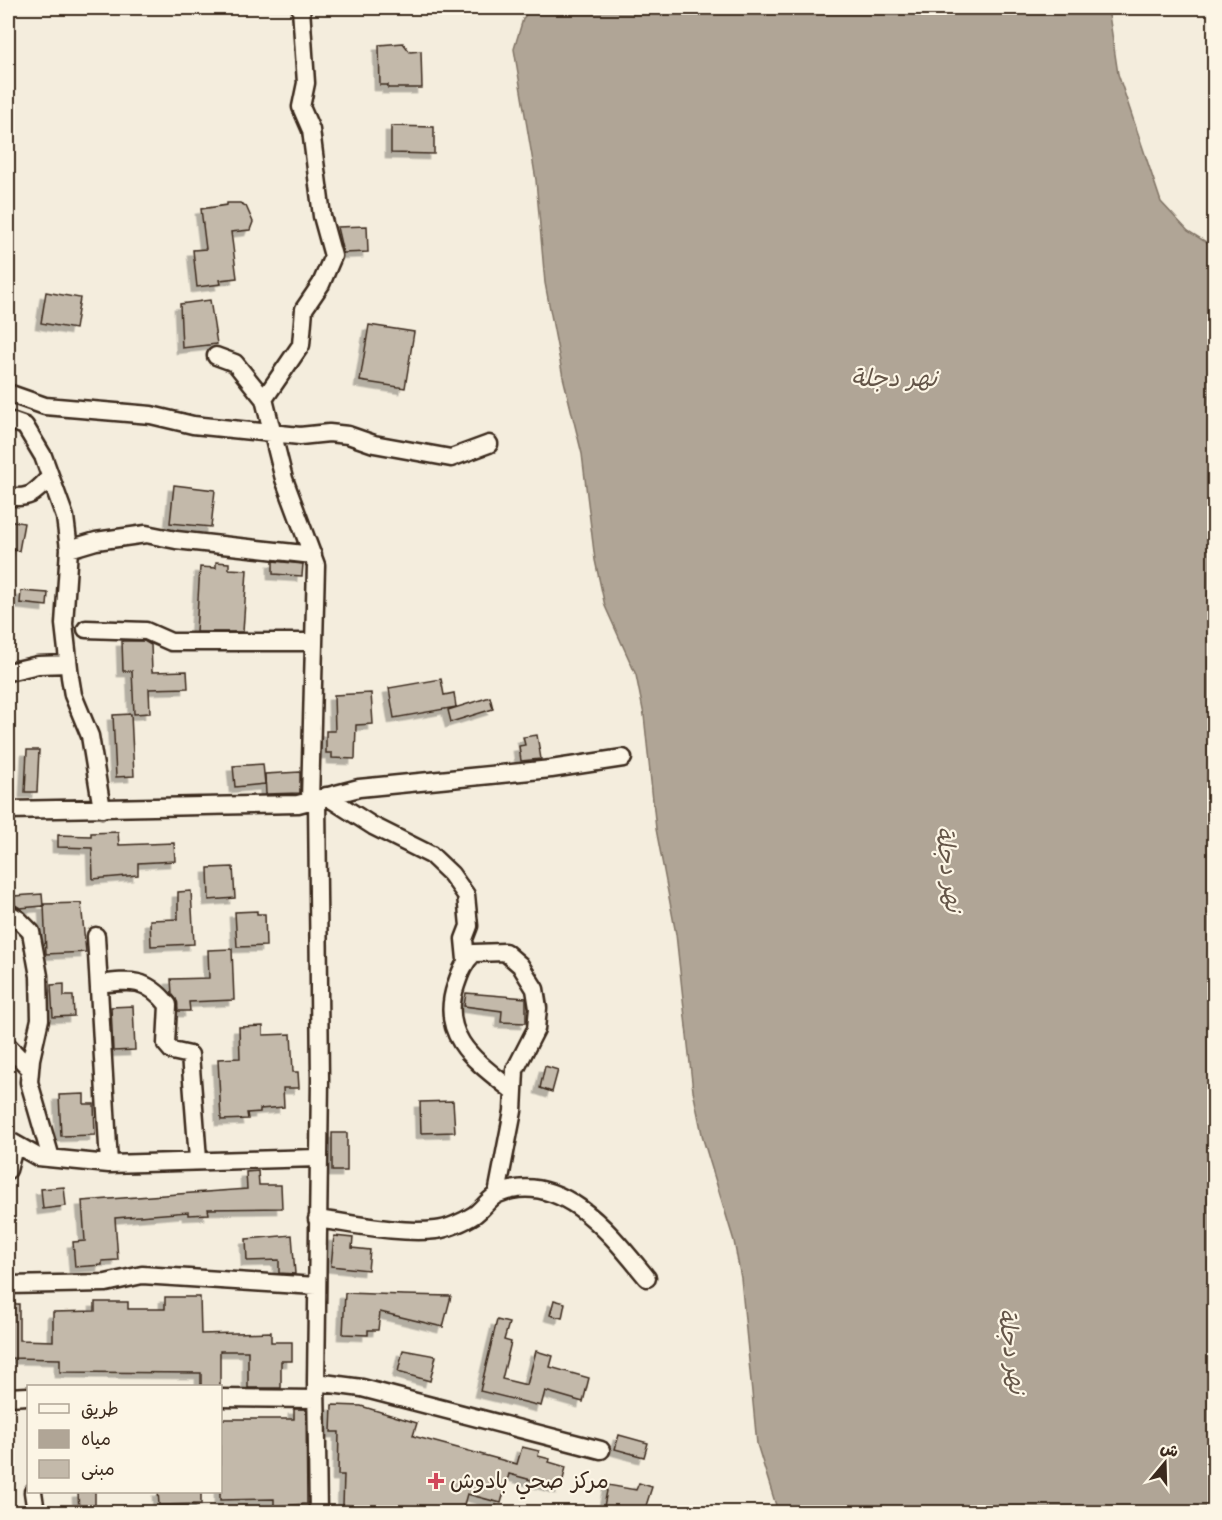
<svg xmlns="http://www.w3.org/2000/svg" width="1222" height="1520" viewBox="0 0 1222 1520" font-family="'Comic Neue','Playpen Sans Arabic',sans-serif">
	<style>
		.water { fill: #b0a596; stroke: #817466; stroke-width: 1.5 }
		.building { fill: #c3b9aa; stroke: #3b2a1e; stroke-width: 1.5; filter: url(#shadow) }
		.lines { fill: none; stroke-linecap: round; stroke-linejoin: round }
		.minor-casing { stroke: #3b2a1e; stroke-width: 21 }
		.minor { stroke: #fcf5e5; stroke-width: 16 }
		.poi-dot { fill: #d1495b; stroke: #fcf5e5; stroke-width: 2 }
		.labels { text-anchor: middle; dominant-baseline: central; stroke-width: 4.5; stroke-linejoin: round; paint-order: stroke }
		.poi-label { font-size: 22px; fill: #3b2a1e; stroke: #fcf5e5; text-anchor: start }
		.water-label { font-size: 24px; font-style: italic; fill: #645548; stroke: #fcf5e5 }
	</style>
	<defs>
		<filter id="shadow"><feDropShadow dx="-5.5" dy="5.5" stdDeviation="0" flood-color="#0004"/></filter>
	</defs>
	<rect width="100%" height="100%" fill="#f4eddd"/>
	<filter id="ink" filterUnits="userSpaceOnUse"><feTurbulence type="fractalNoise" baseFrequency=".0167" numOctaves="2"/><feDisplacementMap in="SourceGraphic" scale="12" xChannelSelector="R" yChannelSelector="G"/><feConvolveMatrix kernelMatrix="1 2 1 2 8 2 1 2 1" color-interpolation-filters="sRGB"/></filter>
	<g filter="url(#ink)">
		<path class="water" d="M530,8H1108L1118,74L1161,202L1188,231L1214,247V1512H778L757,1444L741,1278L734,1241L703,1139L693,1091L676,934L656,829L644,715L636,675L605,606L595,560L582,454L563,377L545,283L536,180L514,49L523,19Z"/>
		<path class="building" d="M403,43L410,52L421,51L422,88H388V85H380L379,45Z
			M391,126L434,127V154L391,153Z
			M227,203H240L246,206L253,222L250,230L231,232L237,278L220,280L221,284L197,287L193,250L206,249L201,209L227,205Z
			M367,226L368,252L343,253L337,227Z
			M46,292L80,298L75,329L41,323Z
			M210,300L217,344L182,348L180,304Z
			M369,325L414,332L405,388L360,381Z
			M174,485L215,490L211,527L170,523Z
			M8,520L24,523L19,551L8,549Z
			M273,561L303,564L302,576L273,574Z
			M216,562L229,563V569L247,570L243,632H196L200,567L216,568Z
			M21,591L48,593L47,606L20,603Z
			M122,641H144L151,645L152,672L187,671L188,688L149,689L150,713L134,714L132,671H123Z
			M441,679L444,695L454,693L456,707L394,718L389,688Z
			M371,693L373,724L356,725L355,759L332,758V753H326V731H335L334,695Z
			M490,697L493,709L451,722L448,710Z
			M131,714L134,776L116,777L113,715Z
			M537,735L541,759L521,761L519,746L525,745L523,737Z
			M27,750H39L37,792H25Z
			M263,764L265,784L235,787L233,766Z
			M300,772V793L266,794L265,774Z
			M118,832L119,845L174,843L175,861L138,863V875L93,879L92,848L58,847V835L91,836V833Z
			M233,867L235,898L209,900L208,868Z
			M191,891L194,944L151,946L150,920L178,919V892Z
			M42,894L43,906L20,908L15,905L14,896Z
			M81,903L86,952L46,954L44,904Z
			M257,911V914H265L266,946L237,947L235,912Z
			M232,949L234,1000L189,1002L190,1011H178L176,999L172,994L171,979L209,978L208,950Z
			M64,984V996H73L74,1016L53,1017L51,985Z
			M466,993L526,998V1023L501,1022L502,1011L464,1006Z
			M133,1006L135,1050L113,1051L111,1007Z
			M263,1026V1035L291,1034L293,1072H298L299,1088H283L284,1107L260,1109V1112L247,1113L248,1119L221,1120L218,1059L240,1058L239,1027Z
			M545,1066L558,1070L552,1092L540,1088Z
			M84,1094V1104H94L95,1135L61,1136L59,1095Z
			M453,1101L455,1132L421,1133L420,1102Z
			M332,1133H347V1171H332Z
			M258,1171L259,1185H281L282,1208L208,1209L209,1214L188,1215V1212L115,1218L118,1260L102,1261V1265L75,1267L73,1242L85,1241L82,1201L247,1189L246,1172Z
			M64,1187L66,1206L43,1209L41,1189Z
			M292,1235L295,1274L279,1273V1260L247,1261L246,1239Z
			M334,1236L353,1238L352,1248L370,1250L368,1270L331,1266Z
			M345,1293L404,1295L451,1296L443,1327L380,1312L378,1330H368V1335L343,1334Z
			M165,1297H200L201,1334L271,1332V1342H292V1361H281V1388H248V1351H220V1386H201V1373L60,1372V1359L8,1358V1304H19V1340L53,1341V1312L95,1311V1302H128V1309H165Z
			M554,1300L565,1303L562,1318L550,1315Z
			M497,1320L509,1323L504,1340L511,1342L502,1379L527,1385L536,1351L553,1356L550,1367L589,1378L583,1402L545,1391L541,1406L480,1391Z
			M403,1350L436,1356L430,1381L398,1372Z
			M332,1405L361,1406L417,1423L413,1436L517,1464L522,1447L539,1451L538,1456L550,1459L549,1462L566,1467L561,1488L509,1474L501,1503L467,1494L462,1512H352L353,1506L343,1505L344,1475H338L339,1432H331Z
			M294,1409H306L307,1504L274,1506V1499L220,1500V1419H294Z
			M619,1435L648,1443L644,1457L615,1449Z
			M639,1483L652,1487L644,1512H603L608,1485L636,1490Z
			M95,1491V1511L79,1512L78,1492Z
			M158,1491H201V1504L159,1505Z"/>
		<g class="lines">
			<g class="minor-casing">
				<path id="minor" d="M216,356L235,363L264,399L284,479L316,565L310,801
					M8,393L45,406L151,415L193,425L300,436L329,433L348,435L374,444L451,458L489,444
					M264,399L301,345L304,309L321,284L333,256L322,216L311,130L301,107L306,83L301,8
					M8,420L25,426L43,456L65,517L69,549L64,624L70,677L73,695L90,736L102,809
					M8,497C31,498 34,494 50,477
					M69,549L96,541L146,534L176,540L313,555
					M86,629L146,631L171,642H314
					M8,672L38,665L68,664
					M326,796L373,826L431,855L451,874L466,895L469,926L464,939L466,960
					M317,799L320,1080L316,1382L318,1512
					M8,810L298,804L359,788L551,769L623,758
					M8,913L18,919L31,932L39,976L40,1019L31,1059L29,1082L51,1158
					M96,936L109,1164
					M99,984C131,980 147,978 168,1005L166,1044L172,1051L190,1055L198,1159
					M8,1046L30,1069
					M8,1140L38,1157L109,1164L318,1158
					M8,1170L15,1144
					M497,1194L513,1111L515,1070L536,1029L538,1008L535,989L520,965L505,952L474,953C464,962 460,973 456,985C438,1037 477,1062 513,1091
					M317,1219C355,1224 398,1234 436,1230C447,1229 465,1221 474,1215C483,1209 489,1198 498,1194C562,1168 613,1237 647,1278
					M8,1285L106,1283L142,1275L316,1286
					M316,1382L362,1388L601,1450
					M8,1397L28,1396
					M220,1398L316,1399
					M33,1492L36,1512"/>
			</g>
			<use href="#minor" class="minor"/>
		</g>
	</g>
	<path class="poi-dot" d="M433 1472h6v6h6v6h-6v6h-6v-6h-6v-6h6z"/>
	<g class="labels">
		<g class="poi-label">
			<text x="450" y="1481">مركز صحي بادوش</text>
		</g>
		<g class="water-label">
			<text x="894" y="378">نهر دجلة</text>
			<text transform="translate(949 869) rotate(83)">نهر دجلة</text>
			<text transform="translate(1012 1351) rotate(82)">نهر دجلة</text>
		</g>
	</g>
	<rect width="1222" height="1520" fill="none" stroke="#fcf5e5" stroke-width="30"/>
	<rect x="15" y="15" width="1192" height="1490" fill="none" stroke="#3b2a1e" stroke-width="2" filter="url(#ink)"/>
	<rect x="27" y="1385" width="195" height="108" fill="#fcf5e5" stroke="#afa495" stroke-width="1.5"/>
	<rect x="39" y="1404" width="30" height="9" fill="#fcf5e5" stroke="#afa495" stroke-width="1.5"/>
	<text x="81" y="1415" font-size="18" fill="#3b2a1e">طريق</text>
	<rect x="39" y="1430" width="30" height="18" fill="#b0a596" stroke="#afa495" stroke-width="1.5"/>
	<text x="81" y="1445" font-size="18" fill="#3b2a1e">مياه</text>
	<rect x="39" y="1460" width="30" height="18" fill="#c3b9aa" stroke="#afa495" stroke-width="1.5"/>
	<text x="81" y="1475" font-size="18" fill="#3b2a1e">مبنى</text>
	<g transform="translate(1165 1463) rotate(19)" stroke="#fcf5e5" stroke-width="4.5" paint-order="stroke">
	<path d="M0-4.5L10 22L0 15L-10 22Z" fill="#3b2a1e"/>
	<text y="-9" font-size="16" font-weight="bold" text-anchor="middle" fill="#3b2a1e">ش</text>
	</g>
</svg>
